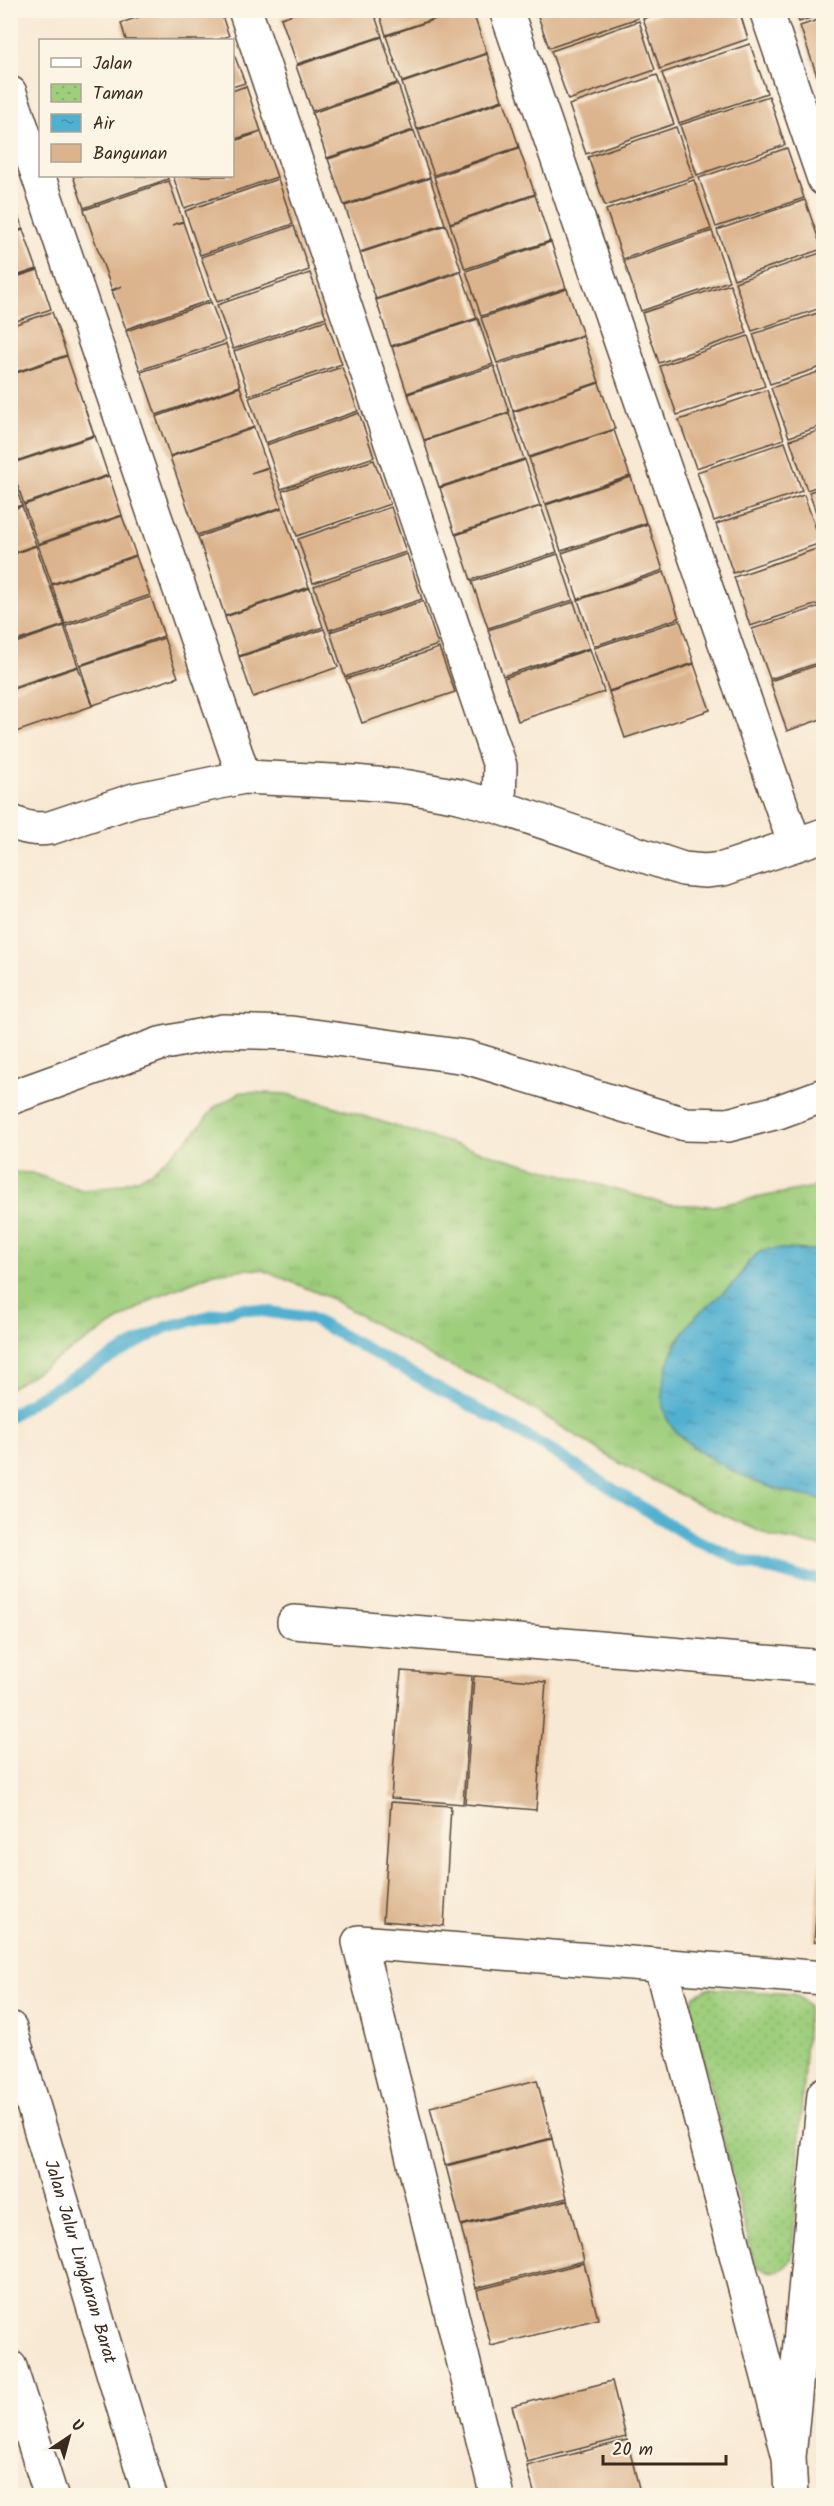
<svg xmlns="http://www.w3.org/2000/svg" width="834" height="2506" viewBox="0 0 834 2506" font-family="Kalam,sans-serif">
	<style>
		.grass { fill: url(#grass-tufts); stroke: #6d7c4e; stroke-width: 1.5 }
		.park { fill: url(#park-dots); stroke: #6d7c4e; stroke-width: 1.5 }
		.water { fill: url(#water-ripples); stroke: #466d77; stroke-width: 1.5 }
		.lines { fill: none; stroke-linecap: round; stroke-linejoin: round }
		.stream { stroke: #51b0d0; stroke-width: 12 }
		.building { fill: #dbb38c }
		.minor-casing { stroke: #574739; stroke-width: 36 }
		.major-casing { stroke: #574739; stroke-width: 36 }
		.minor { stroke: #fff; stroke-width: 33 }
		.major { stroke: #fff; stroke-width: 33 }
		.labels { text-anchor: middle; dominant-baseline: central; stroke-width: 6; stroke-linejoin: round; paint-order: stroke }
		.street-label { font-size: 18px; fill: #3b2a1e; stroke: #fcf5e5 }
	</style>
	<defs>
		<pattern id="grass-tufts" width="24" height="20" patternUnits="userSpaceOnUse" patternTransform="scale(1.5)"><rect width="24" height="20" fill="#9fce7d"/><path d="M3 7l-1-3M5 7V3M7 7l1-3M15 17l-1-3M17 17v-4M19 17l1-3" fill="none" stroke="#8ab16c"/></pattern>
		<pattern id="park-dots" width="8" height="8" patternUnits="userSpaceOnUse" patternTransform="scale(1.5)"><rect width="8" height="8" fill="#9fce7d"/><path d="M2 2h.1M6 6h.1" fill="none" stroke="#8ab16c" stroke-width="1.8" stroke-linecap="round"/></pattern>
		<pattern id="water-ripples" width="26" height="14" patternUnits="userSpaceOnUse" patternTransform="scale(1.5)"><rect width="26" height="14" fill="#51b0d0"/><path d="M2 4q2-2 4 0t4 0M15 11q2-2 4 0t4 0" fill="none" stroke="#448fa8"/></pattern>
	</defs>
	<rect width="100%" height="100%" fill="#fcf5e5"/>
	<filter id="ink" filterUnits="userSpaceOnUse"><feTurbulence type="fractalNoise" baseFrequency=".0167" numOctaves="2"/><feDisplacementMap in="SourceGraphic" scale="12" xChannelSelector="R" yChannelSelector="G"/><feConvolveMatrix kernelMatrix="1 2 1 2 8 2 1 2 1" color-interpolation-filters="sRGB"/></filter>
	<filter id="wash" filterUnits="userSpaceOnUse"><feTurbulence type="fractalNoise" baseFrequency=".008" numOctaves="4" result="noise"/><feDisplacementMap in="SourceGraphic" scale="24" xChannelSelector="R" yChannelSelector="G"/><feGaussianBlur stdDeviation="1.35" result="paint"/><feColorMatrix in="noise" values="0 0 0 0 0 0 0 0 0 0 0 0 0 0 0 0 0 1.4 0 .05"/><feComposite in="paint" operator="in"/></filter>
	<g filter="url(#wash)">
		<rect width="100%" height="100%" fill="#f8e9d4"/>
		<path class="grass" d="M241,1092L286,1094L320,1102L429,1137L667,1204L714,1206L814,1187L823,1183V1248L816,1250L778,1249L750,1260L736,1281L713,1303L700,1312L676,1342L663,1388L664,1409L770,1487L823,1500V1547L772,1537L699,1504L621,1464L495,1385L437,1360L330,1298L263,1270L247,1269L214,1273L156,1297L11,1388V1172L32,1173L82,1190L111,1187L140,1178L155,1169L193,1134L215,1107Z"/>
		<path class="park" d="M707,1988L793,1994L801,1998L808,2005L792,2258C783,2274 767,2276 754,2263L690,2006L694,1997Z"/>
		<path class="water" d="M823,1248H824L823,1500C806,1496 787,1493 770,1487C742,1478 686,1449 670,1424C649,1393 676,1334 700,1312C711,1302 724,1293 735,1282C744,1272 749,1257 762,1251C773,1246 802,1251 816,1250Z"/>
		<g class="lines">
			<path class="stream" d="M10,1416L42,1395L166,1327L242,1308L310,1318L537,1442L693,1539L743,1561L797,1577L824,1579"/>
		</g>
		<g id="blocks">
			<path class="building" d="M159,10H220L229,36L217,40H126L121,23Z
				M305,10H373L382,36L297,64L281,18Z
				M378,10H458V11L386,35Z
				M462,10H472L487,53L402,82L386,36Z
				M536,10H635L638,18L549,48Z
				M669,10H739L748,39L660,69L643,19Z
				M795,10H824V13L799,22Z
				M824,18V73L817,76L800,26Z
				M639,21L655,70L568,100L551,51Z
				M382,37L397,83L312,111L296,66Z
				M750,44L767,93L679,123L662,73Z
				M232,49L245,83L232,87Z
				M487,54L502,100L417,129L402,83Z
				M657,75L674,124L586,154L569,105Z
				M398,84L413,130L327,158L312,113Z
				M246,86L261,131L232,140V91Z
				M769,96L785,145L697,175L680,125Z
				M504,101L519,147L434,175L418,130Z
				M676,127L693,177L605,206L588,157Z
				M414,131L430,177L344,205L328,159Z
				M261,132L277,177L184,208L173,176H232V142Z
				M519,148L535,194L450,223L434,177Z
				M787,148L804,198L716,227L699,178Z
				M73,176H167L168,179L84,208Z
				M430,178L445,224L360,252L345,206Z
				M278,179L293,224L200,255L185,211Z
				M694,180L711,229L623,259L606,210Z
				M169,181L183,221L172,225L183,222L210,300L126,329L112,291L122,286L112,290L84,210Z
				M10,193L23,229L10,233Z
				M535,195L550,241L465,269L450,224Z
				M805,200L822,249L734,279L717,230Z
				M446,225L461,270L376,299L360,253Z
				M294,226L309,270L217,302L201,257Z
				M23,230L37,269L10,278V234Z
				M712,231L729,281L641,311L624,261Z
				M551,242L566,288L481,316L466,271Z
				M823,252L824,307L752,331L735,282Z
				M38,270L51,309L10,323V279Z
				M461,272L477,318L391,346L376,300Z
				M310,273L326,317L233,349L217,305Z
				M730,284L747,333L659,363L642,313Z
				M567,289L583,335L497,363L481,318Z
				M211,302L225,341L140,370L126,331Z
				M824,311V366L770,384L753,334Z
				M52,312L67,355L10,374V326Z
				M478,319L493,364L407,393L392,347Z
				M326,320L342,364L249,395L234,351Z
				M583,336L599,382L513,411L498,365Z
				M748,336L765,386L677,415L660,366Z
				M226,344L240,386L156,415L141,372Z
				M67,356L94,435L10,463V375Z
				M494,366L509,412L424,440L408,394Z
				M342,367L358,411L265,443L249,398Z
				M824,370V425L789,437L771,388Z
				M599,383L615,429L529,457L513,412Z
				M240,387L254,427L170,456L156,417Z
				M767,390L784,439L696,468L679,420Z
				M359,413L374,457L281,489L266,445Z
				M509,413L524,459L439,487L424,441Z
				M254,428L268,467L251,473L268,468L282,507L197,535L170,457Z
				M824,429V484L807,490L790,440Z
				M614,430L630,476L545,504L529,458Z
				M95,436L108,475L24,504L10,464Z
				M785,442L802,491L714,521L697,472Z
				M374,460L390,504L297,536L282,491Z
				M525,460L540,506L455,534L440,488Z
				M10,472L22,505L10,509Z
				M109,476L122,515L38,544L24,505Z
				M631,477L646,523L561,551L546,505Z
				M824,487V533H823L809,492Z
				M804,495L821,543L733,573L716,524Z
				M22,506L36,545L10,554V510Z
				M541,506L557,552L471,580L456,535Z
				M391,507L406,552L313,583L298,539Z
				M282,508L309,587L225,616L198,537Z
				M122,516L136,555L52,584L38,545Z
				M648,524L663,570L578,599L562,553Z
				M36,546L64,625L10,643V555Z
				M822,547L824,553V602L750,626L734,577Z
				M407,554L422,599L329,630L314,586Z
				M558,554L573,600L488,628L472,582Z
				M136,556L150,595L65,624L52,585Z
				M664,572L679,618L594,646L578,600Z
				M310,588L323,627L239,656L225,617Z
				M151,597L164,636L80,665L66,626Z
				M423,601L438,645L345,677L330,632Z
				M574,602L589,648L503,676L488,630Z
				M824,605V661L770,679L752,629Z
				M680,620L694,663L609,691L594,648Z
				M64,626L78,666L10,688V645Z
				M324,629L338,667L253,697L239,657Z
				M164,638L178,677L93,705L80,666Z
				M439,648L455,692L362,723L346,679Z
				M590,649L604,692L518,721L504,678Z
				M824,663V718L787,731L770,681Z
				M694,664L710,710L625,738L609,692Z
				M78,667L92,706L10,734V690Z
				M401,1671L472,1676L463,1804L391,1798Z
				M474,1676L546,1682L536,1810L465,1804Z
				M391,1802L451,1806L444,1926L383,1921Z
				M822,1843H824V1942H814Z
				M537,2080L552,2138L445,2165L430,2107Z
				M552,2139L567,2198L461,2225L446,2166Z
				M568,2200L584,2261L476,2288L461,2226Z
				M584,2263L598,2319L491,2346L477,2290Z
				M612,2381L626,2437L527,2462L512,2406Z
				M627,2440L641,2496H535L527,2466Z"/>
		</g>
	</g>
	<g filter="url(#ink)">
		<use href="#blocks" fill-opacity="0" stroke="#574739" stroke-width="1.5"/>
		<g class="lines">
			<g class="minor-casing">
				<path id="minor" d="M245,10L500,766L499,807
					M506,10L795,845
					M766,10L824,179
					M10,93L244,777
					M10,821C24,828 35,830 50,828L134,800L244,777L354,782L409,787L459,796L499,807L683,869L705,871L723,869L824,835
					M10,1098L160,1044L223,1031L292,1033L466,1057L685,1124L728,1125L778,1112L824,1095
					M294,1622L824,1667
					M661,1967L789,2457
					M497,2496L359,1942L824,1978
					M791,2496L789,2457L824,2094"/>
			</g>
			<g class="major-casing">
				<g id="major">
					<path id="s1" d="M10,2028L150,2496"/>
					<path d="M10,2367L51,2496"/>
				</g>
			</g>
			<use href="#minor" class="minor"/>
			<use href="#major" class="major"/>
		</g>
	</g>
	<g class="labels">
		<g class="street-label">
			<text stroke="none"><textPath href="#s1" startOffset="244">Jalan Jalur Lingkaran Barat</textPath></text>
		</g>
	</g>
	<rect width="834" height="2506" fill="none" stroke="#fcf5e5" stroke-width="36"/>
	<rect x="39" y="39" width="195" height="138" fill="#fcf5e5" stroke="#afa495" stroke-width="1.5"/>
	<rect x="51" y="58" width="30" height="9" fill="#ffffff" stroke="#afa495" stroke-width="1.5"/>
	<text x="93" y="69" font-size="18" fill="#3b2a1e">Jalan</text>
	<rect x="51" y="84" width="30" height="18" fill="url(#park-dots)" stroke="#afa495" stroke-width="1.5"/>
	<text x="93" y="99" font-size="18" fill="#3b2a1e">Taman</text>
	<rect x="51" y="114" width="30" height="18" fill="url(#water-ripples)" stroke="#afa495" stroke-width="1.5"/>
	<text x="93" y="129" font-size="18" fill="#3b2a1e">Air</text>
	<rect x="51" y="144" width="30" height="18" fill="#dbb38c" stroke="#afa495" stroke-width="1.5"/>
	<text x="93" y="159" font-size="18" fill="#3b2a1e">Bangunan</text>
	<g transform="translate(69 2437) rotate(36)" stroke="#fcf5e5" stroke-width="4.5" paint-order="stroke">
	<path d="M0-4.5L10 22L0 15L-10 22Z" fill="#3b2a1e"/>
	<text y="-9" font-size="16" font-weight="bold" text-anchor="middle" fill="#3b2a1e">U</text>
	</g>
	<path d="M603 2455v9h123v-9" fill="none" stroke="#3b2a1e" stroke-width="3"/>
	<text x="612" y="2455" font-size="18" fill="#3b2a1e" stroke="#fcf5e5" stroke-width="4.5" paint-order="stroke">20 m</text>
</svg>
